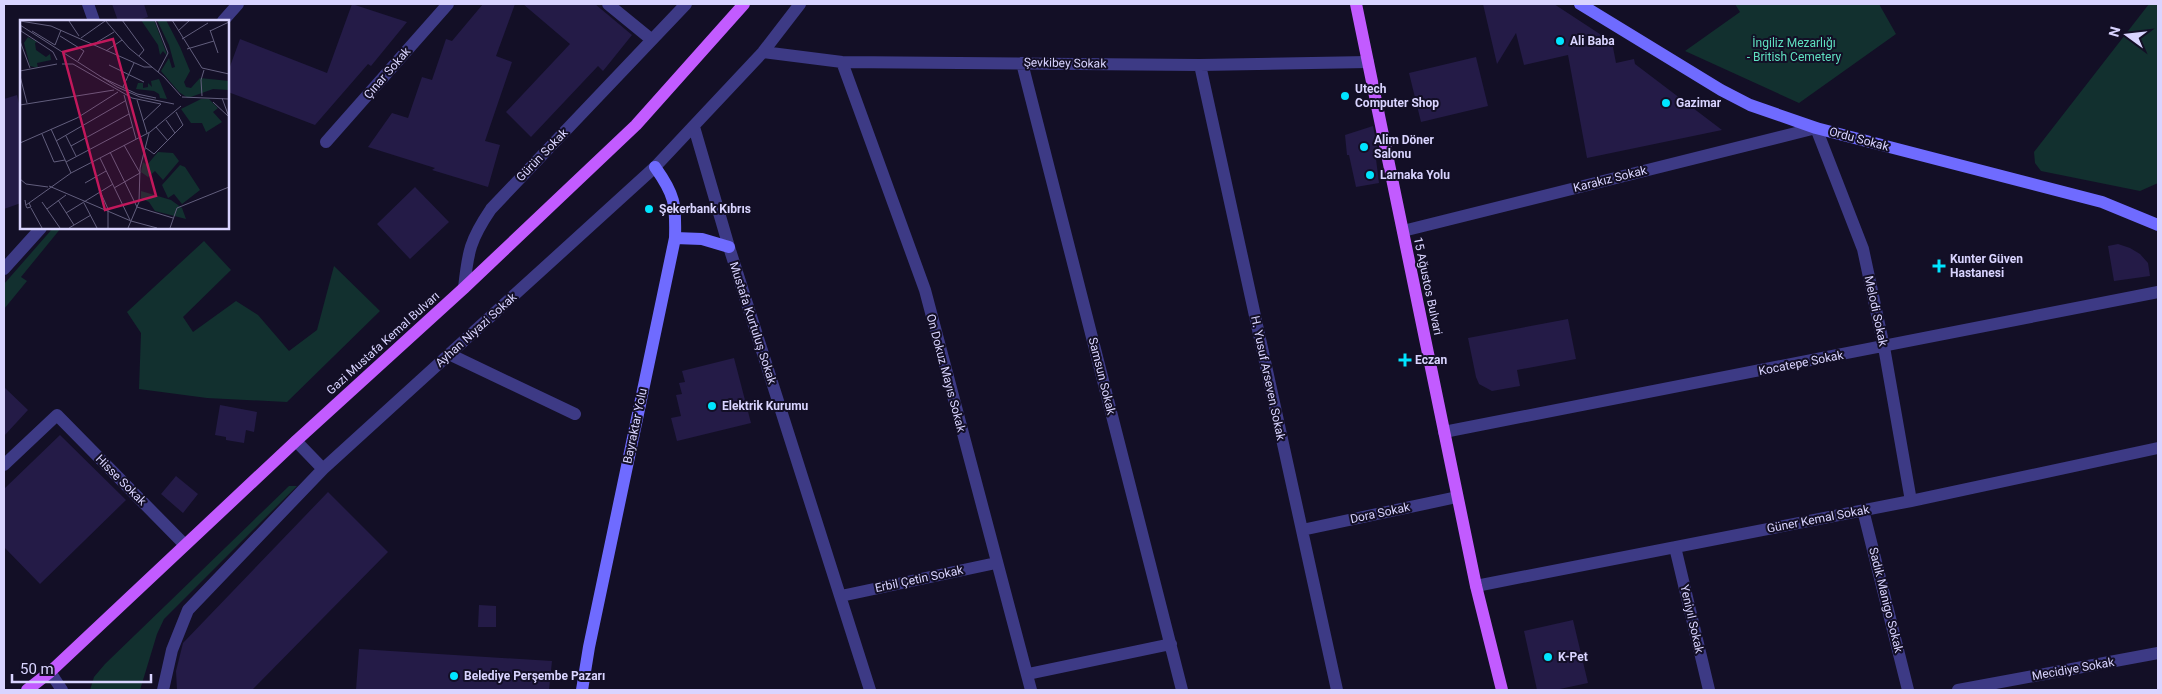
<svg xmlns="http://www.w3.org/2000/svg" width="2162" height="694" viewBox="0 0 2162 694" font-family="Roboto,sans-serif">
	<style>
		.green { fill: #12302f }
		.building { fill: #241b47 }
		.lines { fill: none; stroke-linecap: round; stroke-linejoin: round }
		.street { stroke: #3d3a85; stroke-width: 12 }
		.secondary { stroke: #6f6bff; stroke-width: 12 }
		.primary { stroke: #c25bff; stroke-width: 12 }
		.poi-dot { fill: #00e5ff; stroke: #130f26; stroke-width: 2 }
		.labels { text-anchor: middle; dominant-baseline: central; stroke-width: 4; stroke-linejoin: round; paint-order: stroke }
		.poi-label { font-size: 12px; font-weight: bold; fill: #d9d4ff; stroke: #130f26; text-anchor: start }
		.park-label { font-size: 12px; fill: #5fe0c0; stroke: #130f26 }
		.street-label { font-size: 12px; fill: #d9d4ff; stroke: #130f26 }
		.inset-road { fill: none; stroke: #625e7d; stroke-width: 1 }
		.view { fill: #c2185b; fill-opacity: 0.15; stroke: #c2185b; stroke-width: 2.5 }
		.inset-edge { fill: none; stroke: #d9d4ff; stroke-width: 2.5 }
	</style>
	<rect width="100%" height="100%" fill="#130f26"/>
	<path class="green" d="M1735,4H1879L1896,34L1799,103L1685,51L1740,12Z
		M2149,4H2158V183L2140,191L2041,171L2035,163L2034,152Z
		M53,228H61L21,277L27,281L4,309V284Z
		M204,241L231,270L183,317L193,332L236,301L258,315L289,351L317,330L334,266L380,311L287,402L207,398L139,389L141,333L127,312Z
		M289,486H297L164,619L157,634L140,690H90L94,677L105,664Z"/>
	<path class="building" d="M112,4H144L148,17L135,21H118Z
		M352,4L407,22L371,66L368,64L315,125L228,92V72L240,39L327,73Z
		M483,4H515L496,56L512,62L485,141L500,145L488,187L432,170L435,168L368,147L392,113L408,118L422,77L432,80L446,39L452,41Z
		M523,4H595L632,35L603,71L598,66L531,137L506,112L570,44Z
		M1483,4H1554L1612,42L1616,63L1634,59L1635,64L1722,130L1587,158L1568,55L1524,65L1516,33L1497,64Z
		M1476,57L1488,106L1421,122L1409,73Z
		M17,95L21,111V203L4,209V99Z
		M1373,126L1378,150L1375,151L1379,183L1356,187L1349,155H1347L1345,135Z
		M415,187L449,222L410,259L377,224Z
		M2118,244L2130,248L2140,254L2148,263L2150,276L2114,281L2108,246Z
		M1568,319L1576,359L1517,370L1520,386L1492,391L1479,384L1476,377L1468,338Z
		M734,358L751,423L677,441L671,418L681,416L676,395L682,394L679,383L685,382L682,371Z
		M4,387L28,410L4,436Z
		M220,405L257,412L254,432L246,430L244,443L226,440V437L215,435Z
		M60,435L126,500L40,584L4,547V489Z
		M176,476L198,494L183,513L161,494Z
		M328,492L388,552L252,690H177L176,671L183,643Z
		M479,605L496,606V627H478Z
		M1573,620L1588,683L1555,690H1537L1524,631Z
		M359,649L552,661L549,690H356Z"/>
	<g class="lines">
		<path class="street" d="M88,4L94,21
			M608,4L652,40
			M223,21L238,4
			M763,52L842,62L1200,65L1368,62
			M842,62L925,290L1031,690
			M1022,63L1182,690
			M1200,65L1337,690
			M694,127L729,247L870,690
			M326,142L448,4
			M1403,231L1816,128L1863,249L1884,347L1911,501
			M4,269L41,228
			M464,288C468,251 470,240 491,209L686,4
			M449,354L575,414
			M1444,432L2158,292
			M296,441L323,469
			M4,465L57,415L185,545
			M1863,510L1908,690
			M1302,530L1457,497
			M1675,547L1709,690
			M1476,586L1911,501L2158,448
			M841,596L996,563
			M50,672L62,690
			M1028,674L1171,644
			M163,690L172,650L188,610L323,469L655,167L763,52L800,4
			M1958,690L2158,653"/>
		<path class="secondary" d="M1580,4L1721,90L1750,105L1816,128L2102,202L2158,225
			M675,238L702,239L729,247
			M582,690L589,647L675,238C676,204 675,195 655,167"/>
		<path class="primary" d="M1356,4L1476,586L1502,690
			M27,690L50,672L296,441L464,288L636,125L744,4"/>
	</g>
	<g class="poi-dot">
		<circle cx="1560" cy="41" r="5"/>
		<circle cx="1345" cy="96" r="5"/>
		<circle cx="1666" cy="103" r="5"/>
		<circle cx="1364" cy="147" r="5"/>
		<circle cx="1370" cy="175" r="5"/>
		<circle cx="649" cy="209" r="5"/>
		<path d="M1936.5 258.5h5v5h5v5h-5v5h-5v-5h-5v-5h5z"/>
		<path d="M1402.5 352.5h5v5h5v5h-5v5h-5v-5h-5v-5h5z"/>
		<circle cx="712" cy="406" r="5"/>
		<circle cx="1548" cy="657" r="5"/>
		<circle cx="454" cy="676" r="5"/>
	</g>
	<g class="labels">
		<g class="poi-label">
			<text x="1570" y="41">Ali Baba</text>
			<text x="1355" y="89">Utech<tspan x="1355" dy="14">Computer Shop</tspan></text>
			<text x="1676" y="103">Gazimar</text>
			<text x="1374" y="140">Alim Döner<tspan x="1374" dy="14">Salonu</tspan></text>
			<text x="1380" y="175">Larnaka Yolu</text>
			<text x="659" y="209">Şekerbank Kıbrıs</text>
			<text x="1950" y="259">Kunter Güven<tspan x="1950" dy="14">Hastanesi</tspan></text>
			<text x="1415" y="360">Eczan</text>
			<text x="722" y="406">Elektrik Kurumu</text>
			<text x="1558" y="657">K-Pet</text>
			<text x="464" y="676">Belediye Perşembe Pazarı</text>
		</g>
		<g class="park-label">
			<text x="1794" y="43">İngiliz Mezarlığı<tspan x="1794" dy="14">- British Cemetery</tspan></text>
		</g>
		<g class="street-label">
			<text transform="translate(1065 63) rotate(1)">Şevkibey Sokak</text>
			<text transform="translate(387 73) rotate(-49)">Çınar Sokak</text>
			<text transform="translate(1859 139) rotate(15)">Ordu Sokak</text>
			<text transform="translate(542 155) rotate(-46)">Gürün Sokak</text>
			<text transform="translate(1610 179) rotate(-14)">Karakız Sokak</text>
			<text transform="translate(1428 286) rotate(78)">15 Ağustos Bulvari</text>
			<text transform="translate(1876 311) rotate(78)">Melodi Sokak</text>
			<text transform="translate(753 323) rotate(72)">Mustafa Kurtuluş Sokak</text>
			<text transform="translate(476 330) rotate(-42)">Ayhan Niyazi Sokak</text>
			<text transform="translate(383 343) rotate(-42)">Gazi Mustafa Kemal Bulvarı</text>
			<text transform="translate(1801 363) rotate(-11)">Kocatepe Sokak</text>
			<text transform="translate(946 373) rotate(75)">On Dokuz Mayıs Sokak</text>
			<text transform="translate(1102 376) rotate(76)">Samsun Sokak</text>
			<text transform="translate(1268 378) rotate(78)">H. Yusuf Arseven Sokak</text>
			<text transform="translate(635 426) rotate(-78)">Bayraktar Yolu</text>
			<text transform="translate(121 480) rotate(45)">Hisse Sokak</text>
			<text transform="translate(1380 513) rotate(-12)">Dora Sokak</text>
			<text transform="translate(1818 519) rotate(-11)">Güner Kemal Sokak</text>
			<text transform="translate(919 579) rotate(-12)">Erbil Çetin Sokak</text>
			<text transform="translate(1886 600) rotate(76)">Sadık Manigo Sokak</text>
			<text transform="translate(1692 619) rotate(77)">Yeniyıl Sokak</text>
			<text transform="translate(2073 669) rotate(-10)">Mecidiye Sokak</text>
		</g>
	</g>
	<g transform="translate(20 20)">
		<rect width="209" height="209" fill="#130f26"/>
		<path d="M121,0H134L148,37L143,31L140,35L138,25ZM137,0H146L160,27L170,51L164,62L166,67L171,68L180,58L209,61V70L193,69L168,78L159,72L141,51L149,38L152,48L155,47L149,25ZM8,17L17,22L15,23L16,30L26,37L30,34L31,40L17,43L18,48L10,46L4,23ZM139,59L147,79L140,78L139,74L134,71L116,69L118,63H123V68L128,67V63L132,67L131,61ZM181,79H189L198,88L193,92L202,102L186,112L182,103H171L161,89ZM138,132L153,133L159,141L143,160L135,151L128,157L121,152L123,142L127,145ZM160,145L165,147L180,170L162,184L154,174L148,178L142,165ZM121,171L151,180L162,188L166,199L135,191L129,182L121,178Z" fill="#12302f"/>
		<path class="inset-road" d="M85,0L109,28L144,57L161,76M102,0L124,30L119,36M135,0L148,33L138,52M152,0L182,48L209,54M0,1L31,6L124,47H132M49,1L59,16M0,5L97,67L120,77L154,84M1,6V11L21,24M190,10L198,33M12,11L35,25M158,11L170,0M190,11L209,2M40,16L64,31L58,41M61,18L85,1M162,19L188,3M0,21L10,48M21,24L33,32L37,40M74,24L94,12M35,25L41,10M167,29L194,21M86,31L102,20M42,44H53L112,78L141,84L123,101M89,45L124,62M0,51L37,44M0,56L7,83M83,58L117,74L136,78M103,67L114,43M104,75L116,119M182,76L181,60L184,50M162,77L209,79M202,78L209,97M117,80L127,113M193,82L208,96M0,85L94,70M146,100L155,113M136,107L148,121M31,109L51,153M22,114L34,142L45,140M46,116L56,136M36,121L105,81M0,123L57,98L98,72M51,126L109,94M126,128L134,134L163,105L156,92M90,132L117,187L153,198M80,138L110,200M46,142L112,107M0,159L6,164L28,167M65,163L86,151M29,166L111,201L137,208M94,168L120,153L104,125M80,171L88,189V208M5,180L6,186L7,188L11,187L9,183L6,185M38,180L54,205M22,182L40,208M9,183L51,153L130,112L161,86M64,183L77,208M11,188L22,208M27,189L46,175M46,193L93,164M49,208L71,195M108,208L119,182L120,148L129,113M150,208L157,188L209,167"/>
		<path class="view" d="M93,19L136,176L85,190L43,32Z"/>
		<rect width="209" height="209" class="inset-edge"/>
	</g>
	<rect width="2162" height="694" fill="none" stroke="#d9d4ff" stroke-width="10"/>
	<g transform="translate(2127 35) rotate(285)" stroke="#130f26" stroke-width="4" paint-order="stroke">
	<path d="M0-4L9 19L0 12L-9 19Z" fill="#d9d4ff"/>
	<text y="-8" font-size="14" font-weight="bold" text-anchor="middle" fill="#d9d4ff">N</text>
	</g>
	<path d="M12 674v8h139v-8" fill="none" stroke="#d9d4ff" stroke-width="2.5"/>
	<text x="20" y="674" font-size="15" fill="#d9d4ff" stroke="#130f26" stroke-width="4" paint-order="stroke">50 m</text>
</svg>
